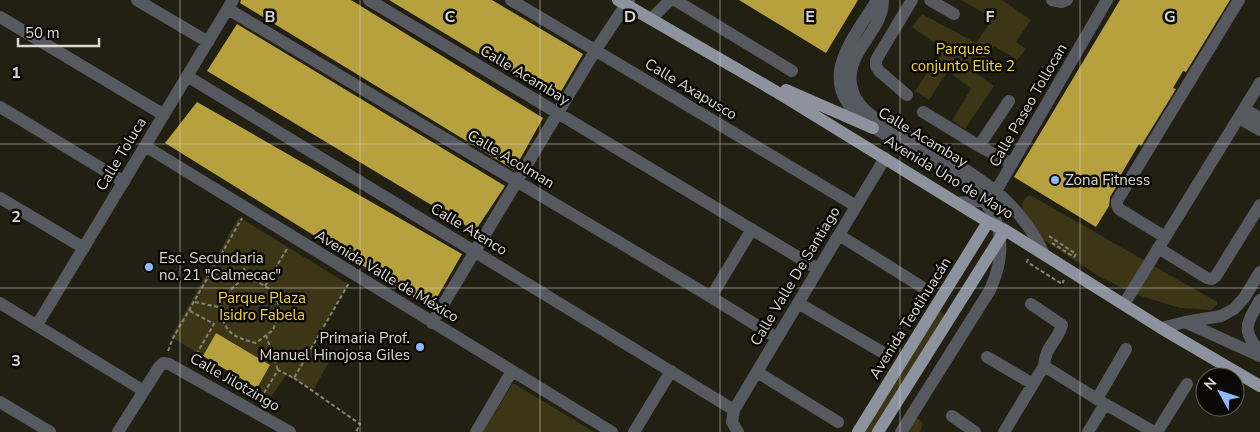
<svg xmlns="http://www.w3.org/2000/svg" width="1260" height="432" viewBox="0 0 1260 432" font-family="'Nunito Sans',sans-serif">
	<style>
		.green { fill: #3c3516 }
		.building { fill: #b7a13e }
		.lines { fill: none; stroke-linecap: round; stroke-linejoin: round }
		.path { stroke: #86847a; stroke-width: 2; stroke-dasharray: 4 2.5; stroke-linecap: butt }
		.minor { stroke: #56595f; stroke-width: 12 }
		.major { stroke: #8c939f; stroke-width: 12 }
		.grid { fill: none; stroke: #dad8d0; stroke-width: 1; stroke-opacity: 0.55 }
		.poi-dot { fill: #8eb9fc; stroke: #0b0905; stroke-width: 2 }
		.labels { text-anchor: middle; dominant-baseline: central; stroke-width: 5; stroke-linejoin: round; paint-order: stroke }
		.park-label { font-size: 15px; fill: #f0d34f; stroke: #0b0905 }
		.street-label { font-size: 15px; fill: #dad8d0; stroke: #0b0905 }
		.poi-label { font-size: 15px; fill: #dad8d0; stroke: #0b0905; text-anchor: start }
		.grid-label { font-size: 16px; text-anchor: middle; font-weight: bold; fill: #dad8d0; stroke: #0b0905; stroke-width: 5; stroke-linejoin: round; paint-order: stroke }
	</style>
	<rect width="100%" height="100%" fill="#222013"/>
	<path class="green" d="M961,0H1002L1031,20L1016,42L1026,49L1017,60L994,46L976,73L994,86L965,129L952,120L971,89L948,71L929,100L915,91L943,49L912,27L922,14L976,43L993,18Z
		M1030,195L1217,302V305L1211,310L1180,308L1138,295L1102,278L1042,239L1023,210C1021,202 1023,199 1030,195Z
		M239,217L348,284L311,347L331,359L313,390L286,375L271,397L171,337Z
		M939,311L946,316L876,432H860Z
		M513,383L594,432H483Z
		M916,417L923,423L920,432H906Z"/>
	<path class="building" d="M241,0H351L543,118L514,170L240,3Z
		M389,0H492L583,54L556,100Z
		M739,0H858L826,53Z
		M1120,0H1230L1186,72L1183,71L1173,88L1176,89L1141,146L1139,144L1119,178L1121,179L1110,197L1109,206L1096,227L1014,177Z
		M237,24L505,186L475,231L207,71Z
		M197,102L462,254L431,308L165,143Z
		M216,333L270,365L257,388L203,356Z"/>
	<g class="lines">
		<path class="path" d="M1049,236L1076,254L1074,257L1052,243
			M1028,259L1027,262L1062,284L1064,280
			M244,268L246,280
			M265,286L288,247
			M195,302L219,307C237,278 246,271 275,293L280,310L273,330L256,343C230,336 226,333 219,307
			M190,311L214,324L197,353
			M266,335L278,370
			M168,351L173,338L242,218
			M294,378L360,424L356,432
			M264,393L278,370L294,378L349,283"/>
		<path class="minor" d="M137,0L208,42
			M369,0L818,269
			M511,0L856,206
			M675,0L792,71
			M877,0C850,44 814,81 866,123C930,164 1034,192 990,290L901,432
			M883,0C884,30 846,51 851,84C852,94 858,103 865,110C875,120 889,126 901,132C929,149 960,164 986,184C1010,201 1032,227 1044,254
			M930,0L954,14
			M1052,0L1062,2L1067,0
			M228,9L711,297L777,338
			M0,17L164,115
			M651,19L670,0
			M187,76L734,410
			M907,95L879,71L876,66V60L912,0
			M0,107L124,182
			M1244,109L1260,118
			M923,112L979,146L1009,101
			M1239,118L1260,130
			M145,146L612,432
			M979,146L1012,164
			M0,198L84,248
			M958,203L979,201L996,191L1107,0
			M839,235L922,287
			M1165,237L1119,209L1117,205V201L1239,0
			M1158,248L1207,278L1212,279L1216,276L1260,205
			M711,297L752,229
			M1260,300C1246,325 1241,329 1260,352
			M0,303L144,391
			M798,303L882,352
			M1124,304L1260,83
			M1185,322L1260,356
			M432,323L595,51L629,0
			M37,325L233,0
			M1161,328L1185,322L1221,316L1234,309L1244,298L1260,272
			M987,357L1033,384
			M1044,366L1105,404L1154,432
			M757,372L838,422
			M1097,399L1126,349
			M0,402L50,432
			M952,416L975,432
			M118,432L159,367L163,363L169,364L290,432
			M476,432L512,371
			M634,432L671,371
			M738,432L732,422L734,410L885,158
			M1004,432L1044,366C1045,346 1058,341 1062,325L1031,304
			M1088,432L1105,404
			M1157,432L1187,384"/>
		<path class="major" d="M618,0L775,91L988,222L1005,230L1161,328L1260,386
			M786,90L873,128
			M858,432L988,222
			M878,432L1005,230"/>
	</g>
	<path class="grid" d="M180,0V432M360,0V432M540,0V432M720,0V432M900,0V432M1080,0V432M0,144H1260M0,288H1260"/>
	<g class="poi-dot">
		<circle cx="1055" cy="180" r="5"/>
		<circle cx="149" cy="267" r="5"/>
		<circle cx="420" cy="347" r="5"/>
	</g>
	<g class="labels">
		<g class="park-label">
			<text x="963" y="49">Parques<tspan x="963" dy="17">conjunto Elite 2</tspan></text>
			<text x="262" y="298">Parque Plaza<tspan x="262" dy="17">Isidro Fabela</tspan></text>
		</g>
		<g class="street-label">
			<text transform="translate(525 75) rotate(31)">Calle Acambay</text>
			<text transform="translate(691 89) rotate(31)">Calle Axapusco</text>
			<text transform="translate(1028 105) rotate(-60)">Calle Paseo Tollocan</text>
			<text transform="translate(923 137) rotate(31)">Calle Acambay</text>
			<text transform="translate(121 154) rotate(-59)">Calle Toluca</text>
			<text transform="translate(511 159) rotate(31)">Calle Acolman</text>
			<text transform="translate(949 177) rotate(31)">Avenida Uno de Mayo</text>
			<text transform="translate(469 229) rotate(31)">Calle Atenco</text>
			<text transform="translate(387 276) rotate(31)">Avenida Valle de México</text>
			<text transform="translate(795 276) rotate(-59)">Calle Valle De Santiago</text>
			<text transform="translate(910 318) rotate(-58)">Avenida Teotihuacán</text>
			<text transform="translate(235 382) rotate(30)">Calle Jilotzingo</text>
		</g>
		<g class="poi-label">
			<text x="1065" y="180">Zona Fitness</text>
			<text x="159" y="258">Esc. Secundaria<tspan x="159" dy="17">no. 21 "Calmecac"</tspan></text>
			<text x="410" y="338" text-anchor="end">Primaria Prof.<tspan x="410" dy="17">Manuel Hinojosa Giles</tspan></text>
		</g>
	</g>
	<g class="grid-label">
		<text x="270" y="22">B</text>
		<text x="450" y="22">C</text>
		<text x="630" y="22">D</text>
		<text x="810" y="22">E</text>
		<text x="990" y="22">F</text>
		<text x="1170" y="22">G</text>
		<text x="16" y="78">1</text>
		<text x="16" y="222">2</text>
		<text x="16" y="366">3</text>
	</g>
	<g transform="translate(1220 392) rotate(310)"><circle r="24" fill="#0b0905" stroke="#5e5c56"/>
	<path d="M0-4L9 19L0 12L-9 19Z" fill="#8eb9fc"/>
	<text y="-8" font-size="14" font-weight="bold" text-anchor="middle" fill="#dad8d0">N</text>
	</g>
	<path d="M18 38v8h81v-8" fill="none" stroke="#dad8d0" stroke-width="2.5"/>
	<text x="25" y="38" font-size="15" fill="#dad8d0" stroke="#0b0905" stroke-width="4" paint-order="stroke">50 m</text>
</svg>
